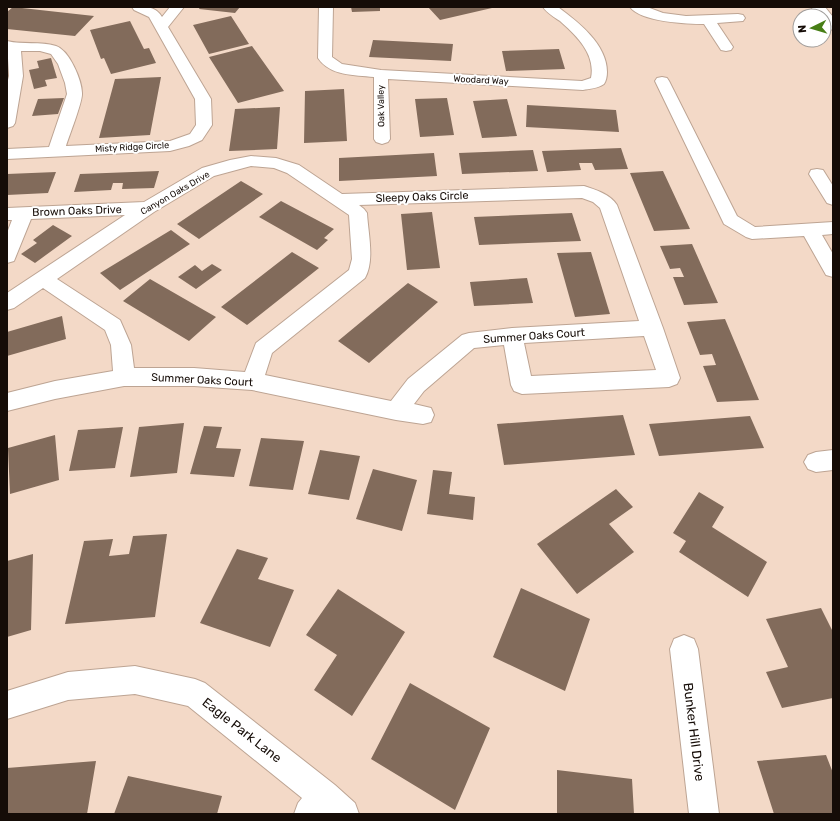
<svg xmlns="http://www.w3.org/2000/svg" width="840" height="821" viewBox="0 0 840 821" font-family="Rubik,sans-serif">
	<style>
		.building { fill: #826b5b }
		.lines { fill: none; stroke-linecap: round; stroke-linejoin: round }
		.minor-casing { stroke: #bda493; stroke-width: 2 }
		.minor { fill: #fff; fill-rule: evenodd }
		.labels { text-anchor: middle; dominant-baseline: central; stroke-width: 4; stroke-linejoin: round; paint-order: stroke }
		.far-street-label { font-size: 9px; fill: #150c07; stroke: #fff }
		.street-label { font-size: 11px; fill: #150c07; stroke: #fff }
		.near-street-label { font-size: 13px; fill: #150c07; stroke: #fff }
	</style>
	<rect width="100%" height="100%" fill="#f3d9c7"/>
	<path class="building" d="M13,7L94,16L75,36L7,29V12Z
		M200,7H240L235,13L199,9Z
		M351,7H380V11L352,12Z
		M428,7H492V8L440,20Z
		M231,16L249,44L209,54L193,25Z
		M130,21L144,49L149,48L156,63L111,74L104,58L101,59L90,30Z
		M373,40L453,44L451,61L369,57Z
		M252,46L284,91L238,103L209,57Z
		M559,49L565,69L506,71L502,51Z
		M51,58L57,78L45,80L47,86L34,89L29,70L39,68L37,61Z
		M161,77L150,135L99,138L115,79Z
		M344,89L347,141L304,143L305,91Z
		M64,98L58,114L32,116L38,99Z
		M447,98L454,135L420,137L415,99Z
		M507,99L517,136L482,138L473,101Z
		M527,105L616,110L619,132L526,127Z
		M280,107L277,149L229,151L235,109Z
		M621,148L628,169L595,170L592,163H579L581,170L547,172L542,151Z
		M533,150L538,171L462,174L459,153Z
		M434,153L437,176L339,181V158Z
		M159,171L154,188L122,189L123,183H113L111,190L74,192L80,174Z
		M663,171L690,229L654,231L630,173Z
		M56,172L48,193L7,195V174Z
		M241,181L263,194L199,239L177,224Z
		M281,201L334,229L324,238L328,240L317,250L259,217Z
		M432,212L440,268L407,270L401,214Z
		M572,213L581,241L479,245L474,217Z
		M53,225L72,236L35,263L21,254L37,243L33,240Z
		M171,230L190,244L120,290L100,273Z
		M692,244L718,303L684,305L673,277H684L680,268L670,269L660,246Z
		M292,252L319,268L247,325L221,307Z
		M591,252L610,314L575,317L557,253Z
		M212,264L222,270L196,289L178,277L195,265L202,271Z
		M527,278L533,303L474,306L470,282Z
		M150,279L216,317L189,341L123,301Z
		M408,283L438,302L369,363L338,341Z
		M62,316L66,339L7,356V332Z
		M725,319L759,400L717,402L703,366L716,365L712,354L700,355L687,322Z
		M623,415L635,455L504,465L497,424Z
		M750,416L764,448L659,456L649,424Z
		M184,423L177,473L130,477L139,427Z
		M204,426L222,427L216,448L241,449L234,477L190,474Z
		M123,427L115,468L69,471L78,430Z
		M55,435L59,480L10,494L8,448Z
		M261,438L304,441L293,490L249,486Z
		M320,450L360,456L349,500L308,494Z
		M373,469L417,480L402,531L356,519Z
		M433,470L452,472L449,494L475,497L473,520L427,514Z
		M616,489L633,507L609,524L634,552L577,594L537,544Z
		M699,492L724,507L712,527L767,562L748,597L679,552L686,541L673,533Z
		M167,534L155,617L65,624L84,541L113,539L109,556L129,554L133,536Z
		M237,549L268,558L258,579L294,590L270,647L200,623Z
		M33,554L31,630L7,637V561Z
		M521,588L590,619L565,691L493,657Z
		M338,589L405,632L352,716L314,690L337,655L306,635Z
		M821,608L833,632V698L782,708L766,672L788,667L766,619Z
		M410,683L490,728L455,810L371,759Z
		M826,755L833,773V814H774L757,761Z
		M96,761L87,814H7V768Z
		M557,770L632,779L634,814H557Z
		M128,776L222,796L217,814H114Z"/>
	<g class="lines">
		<g class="minor-casing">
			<path id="minor" d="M132,7C145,7 155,5 162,17L170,7H184L168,27L211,99L212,125L202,140L189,146L170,151L7,159V149L49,147L67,94L65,83L58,64L51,54L40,51H21L23,76L15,123L13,126L7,128V84L9,76L7,41C23,45 40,41 56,46C69,50 82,80 82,93C83,101 69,136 66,146L170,141L190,134L196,125L195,99L149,17L134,10Z
				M319,7H333L332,57L342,64L381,70L582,81L591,78C596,54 576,35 560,21C554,17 547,13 543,7H558C578,22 607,44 607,72C607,76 606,81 604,84C599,88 589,89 583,90L388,79L390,139L388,142L382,144L376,142L374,139V77C354,75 330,76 318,58Z
				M630,7H647L663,13L686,16L738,14L743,15L745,18L743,21L717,23L733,47L731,50L726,51L721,50L704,24C687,24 641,22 630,7Z
				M811,7H825L833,17V30C825,28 824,24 824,16H818Z
				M662,77L667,78L669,81L737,216L755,227L833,222V234L822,235L833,254V277L826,275L804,236L752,239L746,237L724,224L655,81L657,78Z
				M251,156L276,158L299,165L342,194L584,186C596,190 610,194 617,205L663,328L680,378L677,384L669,387L522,394L514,391L511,385L504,345L474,348L424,391L414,404L431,408L434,415L431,422L423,424L396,420L252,390L194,386H124L55,399L7,411V393L55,381L113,371L111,345L105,330L43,288L14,308L7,310V293L125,215L31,219L16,256L14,261L7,263V233L12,220H7V208L144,202L202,168L230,160ZM251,166L274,168L287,173L349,215L352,259L349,270L256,343L245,372L194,368H134L131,345L120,320L57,279L154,212L214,176ZM582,198L593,202L600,208L639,321L512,328L469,333L462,335L408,379L391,401L265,375L272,353L365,278C375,260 368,233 367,213L364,209L359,205ZM644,336L656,370L531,376L524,343Z
				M817,169L823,170L833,186V205L827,203L809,174L811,170Z
				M833,450V470L816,472L808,469L804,462L808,455L816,452Z
				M684,635L694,639L698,649L719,814H689L670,649L674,639Z
				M135,666L195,679L205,683L335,785L355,803L359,814H294L298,803L302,798L188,706L135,694L68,700L7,719V691L68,672Z"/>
		</g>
		<use href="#minor" class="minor"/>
	</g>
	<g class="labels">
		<g class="far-street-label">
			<text transform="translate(481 80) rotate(3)">Woodard Way</text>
			<text transform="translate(381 106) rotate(-91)">Oak Valley</text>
			<text transform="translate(132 147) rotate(-3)">Misty Ridge Circle</text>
			<text transform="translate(175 193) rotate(-30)">Canyon Oaks Drive</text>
		</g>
		<g class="street-label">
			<text transform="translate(422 197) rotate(-2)">Sleepy Oaks Circle</text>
			<text transform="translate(77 211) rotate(-2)">Brown Oaks Drive</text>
			<text transform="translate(534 336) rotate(-4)">Summer Oaks Court</text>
			<text transform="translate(202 380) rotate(3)">Summer Oaks Court</text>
		</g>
		<g class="near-street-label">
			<text transform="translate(242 730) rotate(38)">Eagle Park Lane</text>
			<text transform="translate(694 732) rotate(83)">Bunker Hill Drive</text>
		</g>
	</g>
	<rect width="840" height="821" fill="none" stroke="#150c07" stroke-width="16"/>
	<g transform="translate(812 28) rotate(265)"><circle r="19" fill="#ffffff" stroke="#a19e9c"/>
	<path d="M0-3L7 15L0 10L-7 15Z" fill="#477e16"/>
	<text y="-6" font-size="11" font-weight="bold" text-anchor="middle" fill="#150c07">N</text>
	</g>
</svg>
